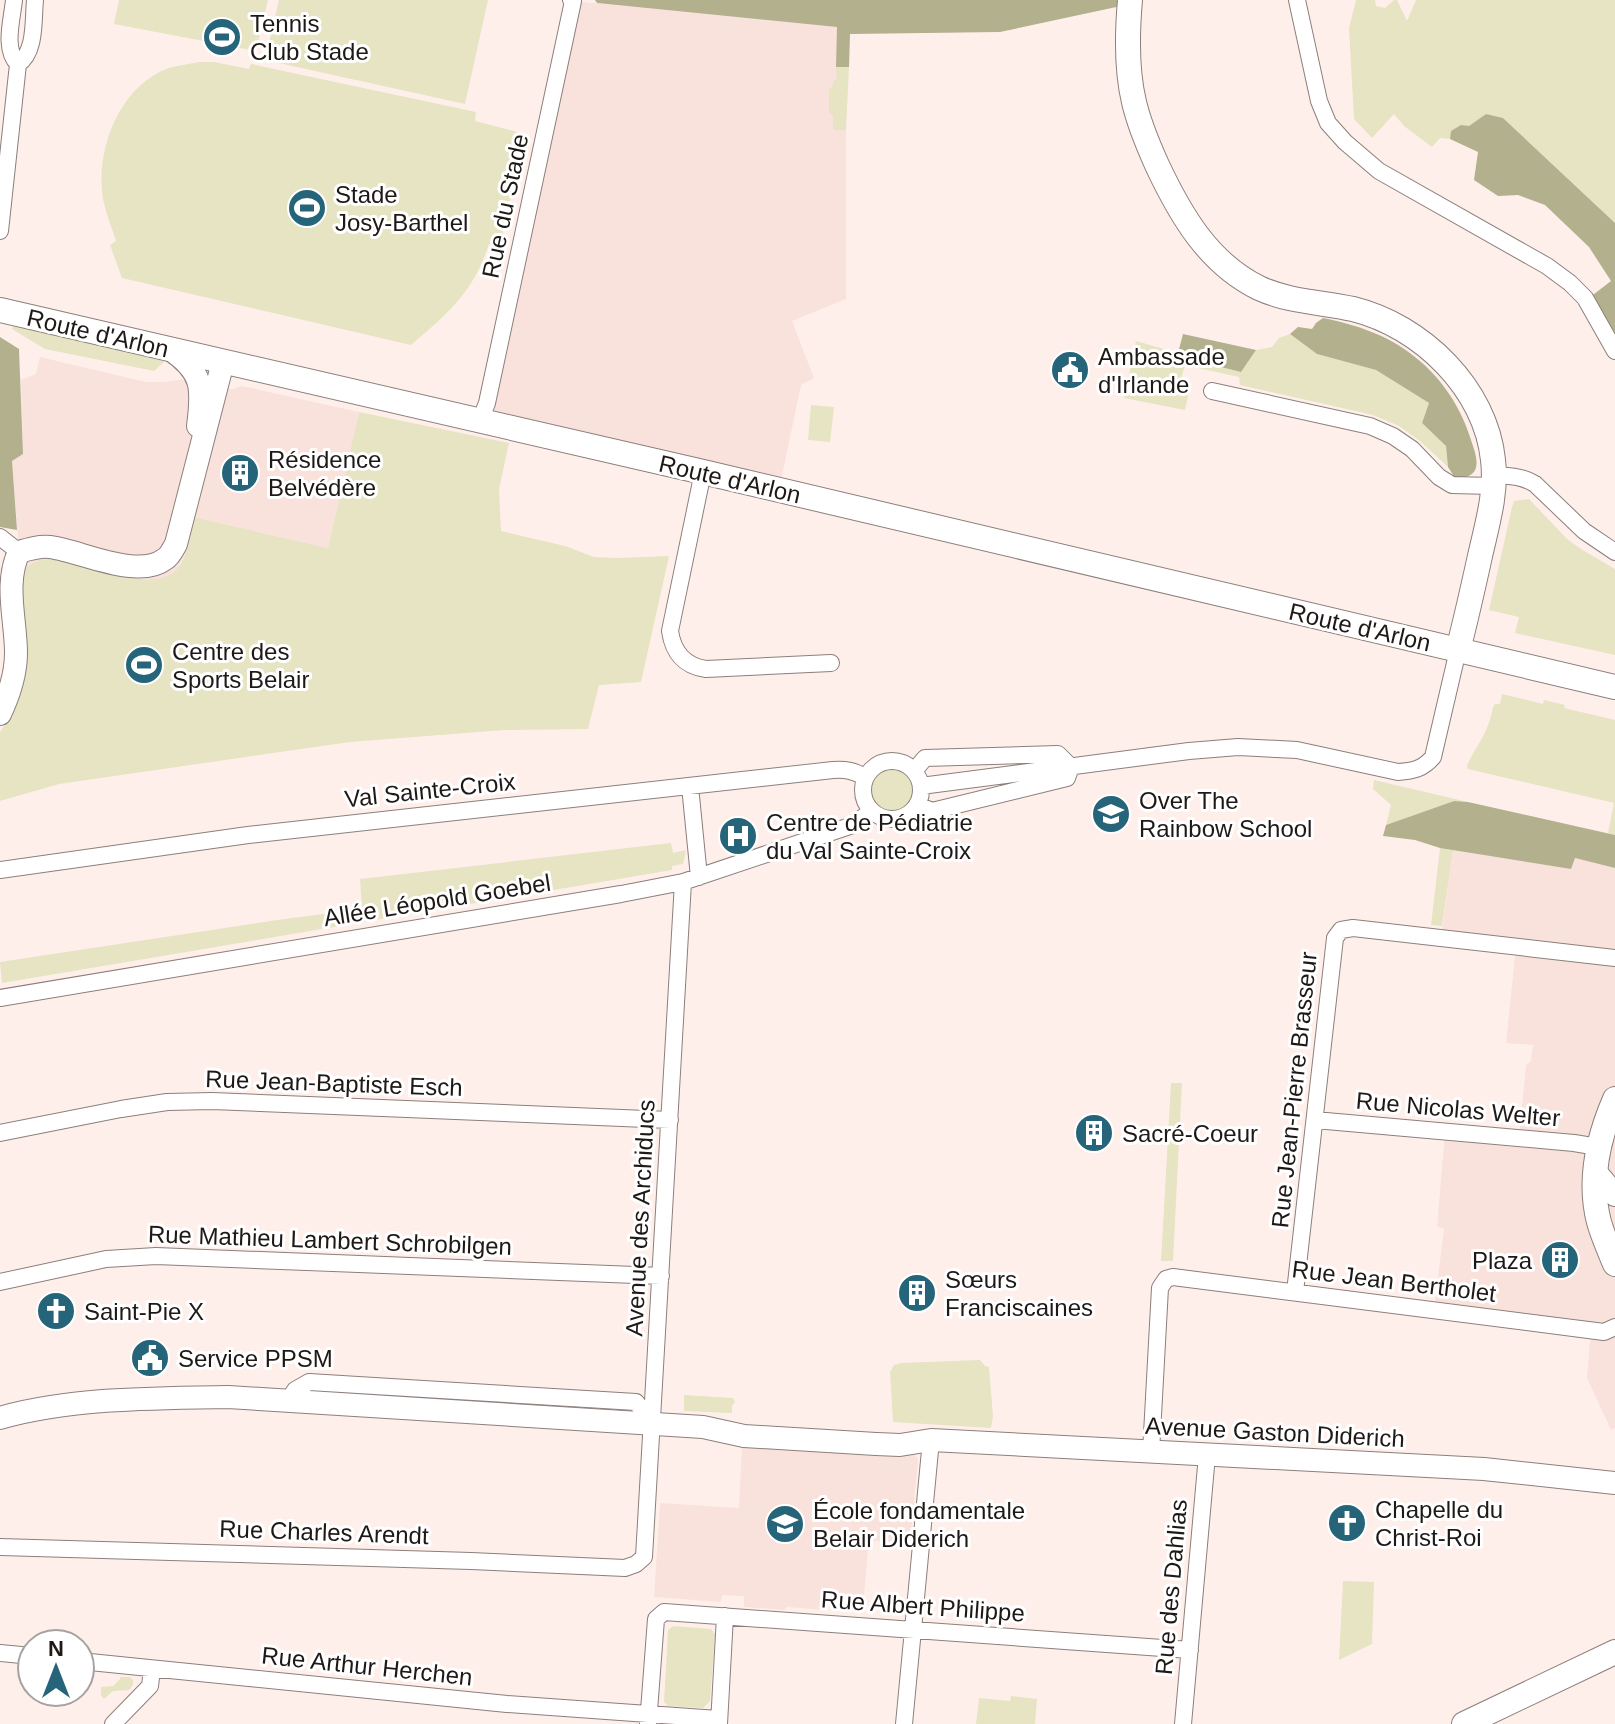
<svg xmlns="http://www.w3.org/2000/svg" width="1615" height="1724" viewBox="0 0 1615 1724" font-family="Arial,sans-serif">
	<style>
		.built { fill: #f9e2db }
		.green { fill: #e6e4c3 }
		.forest { fill: #b2b08d }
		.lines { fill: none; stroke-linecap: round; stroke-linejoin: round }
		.street-casing { stroke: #8c7f7b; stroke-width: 18 }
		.secondary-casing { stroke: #8c7f7b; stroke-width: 24 }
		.primary-casing { stroke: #8c7f7b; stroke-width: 26 }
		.street { stroke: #fff; stroke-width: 16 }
		.secondary { stroke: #fff; stroke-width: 22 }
		.primary { stroke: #fff; stroke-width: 24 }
		.labels { text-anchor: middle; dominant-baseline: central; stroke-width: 6; stroke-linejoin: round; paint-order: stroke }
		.poi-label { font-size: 24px; fill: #1e1917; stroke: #fff; text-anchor: start }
		.street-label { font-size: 24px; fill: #1e1917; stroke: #fff }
	</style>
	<rect width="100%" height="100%" fill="#ffefeb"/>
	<path class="built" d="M573,1L838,27L837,79L833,85L829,112L833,115V130H846V299L792,321L814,378L801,385L779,490L480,421Z
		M40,357L146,382H163L186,379L218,388L233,389L242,386L359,412L328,548L195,517L186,554L177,569L166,578L152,580L133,577L21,579L12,461L23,454L21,380L36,374Z
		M1453,850L1571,869L1575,858L1615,868V1428L1611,1430L1587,1378L1591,1330L1434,1310L1444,1228L1437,1227L1445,1132L1519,1138L1526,1065L1531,1061L1533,1045L1506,1043L1516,947L1441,938Z
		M742,1444L912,1454L917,1457L918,1461L910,1543L865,1540L864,1548H868L863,1608L827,1605L824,1610L787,1607L784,1610L744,1607V1596L722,1595L721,1602L654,1597L660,1503L739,1508Z"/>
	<path class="green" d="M119,0H268L256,51L114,24Z
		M279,0H488L465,104L265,60Z
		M1356,0H1375L1376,6L1385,8L1394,0H1397L1407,21L1416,0H1615V223L1503,118L1486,114L1469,126L1451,131L1450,139L1440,138L1432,147L1404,126L1394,114L1372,138L1354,119L1349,28Z
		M200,62H214L249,69L251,64L476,112L475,121L525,134L500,246L489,244C473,293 448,313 411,345L122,278L110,245L116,241C112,228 106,214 103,199C95,150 119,86 169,68C179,65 190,64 200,62Z
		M836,67H849L846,130H833V116L829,112V90L833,85V80L837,79Z
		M14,325L165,361L154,371L45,349L12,329Z
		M1290,334L1317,354L1376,370L1429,403L1422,423L1446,446L1448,467L1420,441L1399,426L1373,415L1240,385L1239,377L1185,365L1181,379L1191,382L1185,410L1124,398L1136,341L1178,353L1193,360L1241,372L1256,350L1272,347L1279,338Z
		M811,405L834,407L830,442L808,440Z
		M359,412L509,443L499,489L501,531L565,546L594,557L617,558L669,556L641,682L599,685L588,729L504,730L350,742L59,784L0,801V732L6,723L21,579C38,523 141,606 176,570C189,556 190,534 194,517L328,548Z
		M1529,499L1567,539L1581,549L1615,569V655L1515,633L1519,617L1489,610L1512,507L1514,501Z
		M1502,694L1543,704L1544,700L1565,705L1564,708L1615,720V835L1608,833L1614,803L1468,769L1467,766C1477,743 1488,735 1493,707L1495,704H1500Z
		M871 790a22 22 0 1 1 44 0a22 22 0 1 1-44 0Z
		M1374,780L1468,802L1454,801L1386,825L1391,805L1373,789Z
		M671,843L673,853L686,850L683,864L672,866V870L2,983L0,962L277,920L362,909L360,879Z
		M1440,848L1453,850L1442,926L1431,925Z
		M1171,1083H1182L1173,1261H1161Z
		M980,1360L985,1366L989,1367L993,1416L991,1428L893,1422L890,1372L894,1365L901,1363Z
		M684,1395L733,1398L735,1402L732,1406V1413L684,1411Z
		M1343,1581L1374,1582L1372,1644L1339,1660Z
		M673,1626L711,1629L715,1634L710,1701L703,1708L668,1706L664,1702L668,1630Z
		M120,1677H130L133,1680V1685L129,1690L113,1691L104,1699L101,1695V1687L113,1686L120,1679Z
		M1011,1696L1037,1699L1035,1724H976L979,1698L1010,1701Z"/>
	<path class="forest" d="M595,0H1121V6L1000,32L850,34L849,67H836L837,27L597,3Z
		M1486,114L1503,118L1615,223V339L1589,298L1611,281L1589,247L1545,205L1518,195L1498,196L1474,180L1478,152L1450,139L1451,131L1461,125L1469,126Z
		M1323,318C1357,325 1388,335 1415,357C1443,379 1462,409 1472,443C1475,452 1480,466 1473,473C1468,478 1461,477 1455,478L1448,467L1446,446L1422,423L1429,403L1376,370L1317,354L1290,334L1298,327L1312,329L1316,323Z
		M1183,334L1256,350L1241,372L1193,360L1178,353Z
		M0,337L19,349L23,454L12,461L17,530L0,527Z
		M1454,801L1468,802L1615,835V868L1575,858L1571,869L1440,848L1415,840L1383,836L1386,825Z"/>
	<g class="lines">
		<g class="street-casing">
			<path id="street" d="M1297,0L1319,101L1328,123L1345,142L1379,171L1547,266L1570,283L1585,298L1615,351
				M18,64C36,52 33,21 35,0
				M0,231L18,64C3,49 12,20 14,0
				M1212,391L1370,426L1393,436L1412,449L1439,477L1452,485L1493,486
				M480,421L487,403L573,1L571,0
				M703,472L670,631C673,652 684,666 706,669L831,663
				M1494,475C1509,476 1522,476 1535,484L1584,531L1615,552
				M0,537L19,552
				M863 790a29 29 0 1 1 58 0a29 29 0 1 1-58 0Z
				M914,771L925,758L1058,754L1071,767L1067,778L932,811L918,805
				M690,786L699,877
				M921,786L1189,751L1238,747L1297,750L1398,772C1413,771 1423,769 1433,757L1458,650
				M0,870L248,835L833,770C846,769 854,771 865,777
				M0,998L621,894L683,882L853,825L871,811
				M1315,1120L1574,1143L1598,1147
				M0,1133L121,1109L167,1102L212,1101L670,1120
				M0,1282L106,1259L156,1256L661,1276
				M1295,1292L1335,938L1341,930L1353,928L1615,958
				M288,1401L295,1390L309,1382L636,1402L653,1424
				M1151,1452L1160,1288L1166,1279L1173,1277L1604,1332L1615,1327
				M0,1547L471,1561L625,1568L636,1564L644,1557L683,882
				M0,1653L32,1656
				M80,1661L507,1704L718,1719
				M113,1724L150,1686L152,1669
				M648,1724L656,1619L664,1612L1190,1650
				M719,1724L725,1616
				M904,1724L931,1440
				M1183,1724L1207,1455"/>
		</g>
		<g class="secondary-casing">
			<path id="secondary" d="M171,350C203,372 203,388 198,426
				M0,714C9,695 16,675 16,653C16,620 4,583 19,552C29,549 39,546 50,547C81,551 138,580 165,559C170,556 173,549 176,544L223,362
				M1595,1171L1615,1195
				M0,1418C69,1398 156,1398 228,1397L703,1427L744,1436L876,1444L900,1445L931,1440L1484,1469L1615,1483"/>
		</g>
		<g class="primary-casing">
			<path id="primary" d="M1130,0C1127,34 1126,69 1134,102C1139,124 1148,145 1157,165C1180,214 1208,263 1259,288C1289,302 1322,302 1353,309C1422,326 1486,389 1493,460C1497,492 1487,525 1480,556C1473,588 1466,619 1458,650
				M0,310L703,472L1615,687
				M1615,1099C1598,1138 1588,1180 1599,1222C1603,1236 1609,1250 1615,1264
				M1464,1724L1615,1652"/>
		</g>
		<use href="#street" class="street"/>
		<use href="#secondary" class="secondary"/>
		<use href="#primary" class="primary"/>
	</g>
	<defs>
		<g id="stadium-disc" transform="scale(2)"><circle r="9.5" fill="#26647a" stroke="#fff"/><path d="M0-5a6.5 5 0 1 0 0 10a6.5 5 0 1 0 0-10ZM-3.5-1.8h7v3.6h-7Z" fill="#fff"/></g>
		<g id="civic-disc" transform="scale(2)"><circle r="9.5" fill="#26647a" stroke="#fff"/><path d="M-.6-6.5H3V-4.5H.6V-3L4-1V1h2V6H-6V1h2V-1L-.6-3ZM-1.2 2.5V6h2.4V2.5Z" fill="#fff"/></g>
		<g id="building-disc" transform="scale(2)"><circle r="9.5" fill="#26647a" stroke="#fff"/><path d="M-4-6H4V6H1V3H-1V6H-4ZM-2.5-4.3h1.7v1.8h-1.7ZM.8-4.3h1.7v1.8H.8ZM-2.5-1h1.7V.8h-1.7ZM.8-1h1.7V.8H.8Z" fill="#fff"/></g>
		<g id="school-disc" transform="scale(2)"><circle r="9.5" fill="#26647a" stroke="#fff"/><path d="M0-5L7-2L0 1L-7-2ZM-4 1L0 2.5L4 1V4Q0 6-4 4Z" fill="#fff"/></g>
		<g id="hospital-disc" transform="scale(2)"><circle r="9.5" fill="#26647a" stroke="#fff"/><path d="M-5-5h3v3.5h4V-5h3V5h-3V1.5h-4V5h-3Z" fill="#fff"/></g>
		<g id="church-disc" transform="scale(2)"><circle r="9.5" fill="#26647a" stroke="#fff"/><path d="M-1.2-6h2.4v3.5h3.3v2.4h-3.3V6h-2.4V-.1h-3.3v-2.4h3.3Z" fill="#fff"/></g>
	</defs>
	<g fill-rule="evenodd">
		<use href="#stadium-disc" x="222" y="37"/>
		<use href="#stadium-disc" x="307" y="208"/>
		<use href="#civic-disc" x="1070" y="370"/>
		<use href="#building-disc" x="240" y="473"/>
		<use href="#stadium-disc" x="144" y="665"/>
		<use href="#school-disc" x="1111" y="814"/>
		<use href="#hospital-disc" x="738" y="836"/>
		<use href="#building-disc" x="1094" y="1133"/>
		<use href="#building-disc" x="1560" y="1260"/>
		<use href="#building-disc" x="917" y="1293"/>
		<use href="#church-disc" x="56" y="1311"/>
		<use href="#civic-disc" x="150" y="1358"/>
		<use href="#church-disc" x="1347" y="1523"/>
		<use href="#school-disc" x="785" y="1524"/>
	</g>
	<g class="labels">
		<g class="poi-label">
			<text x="250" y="23">Tennis<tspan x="250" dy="28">Club Stade</tspan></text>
			<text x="335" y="194">Stade<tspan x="335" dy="28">Josy-Barthel</tspan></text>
			<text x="1098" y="356">Ambassade<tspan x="1098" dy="28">d'Irlande</tspan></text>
			<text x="268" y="459">Résidence<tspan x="268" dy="28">Belvédère</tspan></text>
			<text x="172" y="651">Centre des<tspan x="172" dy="28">Sports Belair</tspan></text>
			<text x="1139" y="800">Over The<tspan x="1139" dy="28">Rainbow School</tspan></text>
			<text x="766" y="822">Centre de Pédiatrie<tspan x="766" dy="28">du Val Sainte-Croix</tspan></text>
			<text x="1122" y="1133">Sacré-Coeur</text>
			<text x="1532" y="1260" text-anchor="end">Plaza</text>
			<text x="945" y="1279">Sœurs<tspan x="945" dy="28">Franciscaines</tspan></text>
			<text x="84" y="1311">Saint-Pie X</text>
			<text x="178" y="1358">Service PPSM</text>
			<text x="1375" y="1509">Chapelle du<tspan x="1375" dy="28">Christ-Roi</tspan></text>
			<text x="813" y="1510">École fondamentale<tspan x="813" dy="28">Belair Diderich</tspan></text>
		</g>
		<g class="street-label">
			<text transform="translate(505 206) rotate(-78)">Rue du Stade</text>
			<text transform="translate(98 333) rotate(13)">Route d'Arlon</text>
			<text transform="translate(730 479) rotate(13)">Route d'Arlon</text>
			<text transform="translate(1360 627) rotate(13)">Route d'Arlon</text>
			<text transform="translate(430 790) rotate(-6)">Val Sainte-Croix</text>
			<text transform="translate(437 900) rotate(-9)">Allée Léopold Goebel</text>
			<text transform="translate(334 1083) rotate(2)">Rue Jean-Baptiste Esch</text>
			<text transform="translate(1294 1090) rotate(-84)">Rue Jean-Pierre Brasseur</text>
			<text transform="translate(1458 1109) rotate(5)">Rue Nicolas Welter</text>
			<text transform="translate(640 1218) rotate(-87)">Avenue des Archiducs</text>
			<text transform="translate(330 1240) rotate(2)">Rue Mathieu Lambert Schrobilgen</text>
			<text transform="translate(1394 1281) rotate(7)">Rue Jean Bertholet</text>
			<text transform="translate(1275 1432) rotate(3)">Avenue Gaston Diderich</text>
			<text transform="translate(324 1532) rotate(2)">Rue Charles Arendt</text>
			<text transform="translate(1171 1587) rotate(-85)">Rue des Dahlias</text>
			<text transform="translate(923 1606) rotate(4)">Rue Albert Philippe</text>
			<text transform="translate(367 1666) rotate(6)">Rue Arthur Herchen</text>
		</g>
	</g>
	<g transform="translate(56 1668)"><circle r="38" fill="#ffffff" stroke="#a5a3a2" stroke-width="2"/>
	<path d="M0-6L14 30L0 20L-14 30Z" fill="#26647a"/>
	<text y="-12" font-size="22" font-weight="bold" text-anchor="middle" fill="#1e1917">N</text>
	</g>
</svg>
